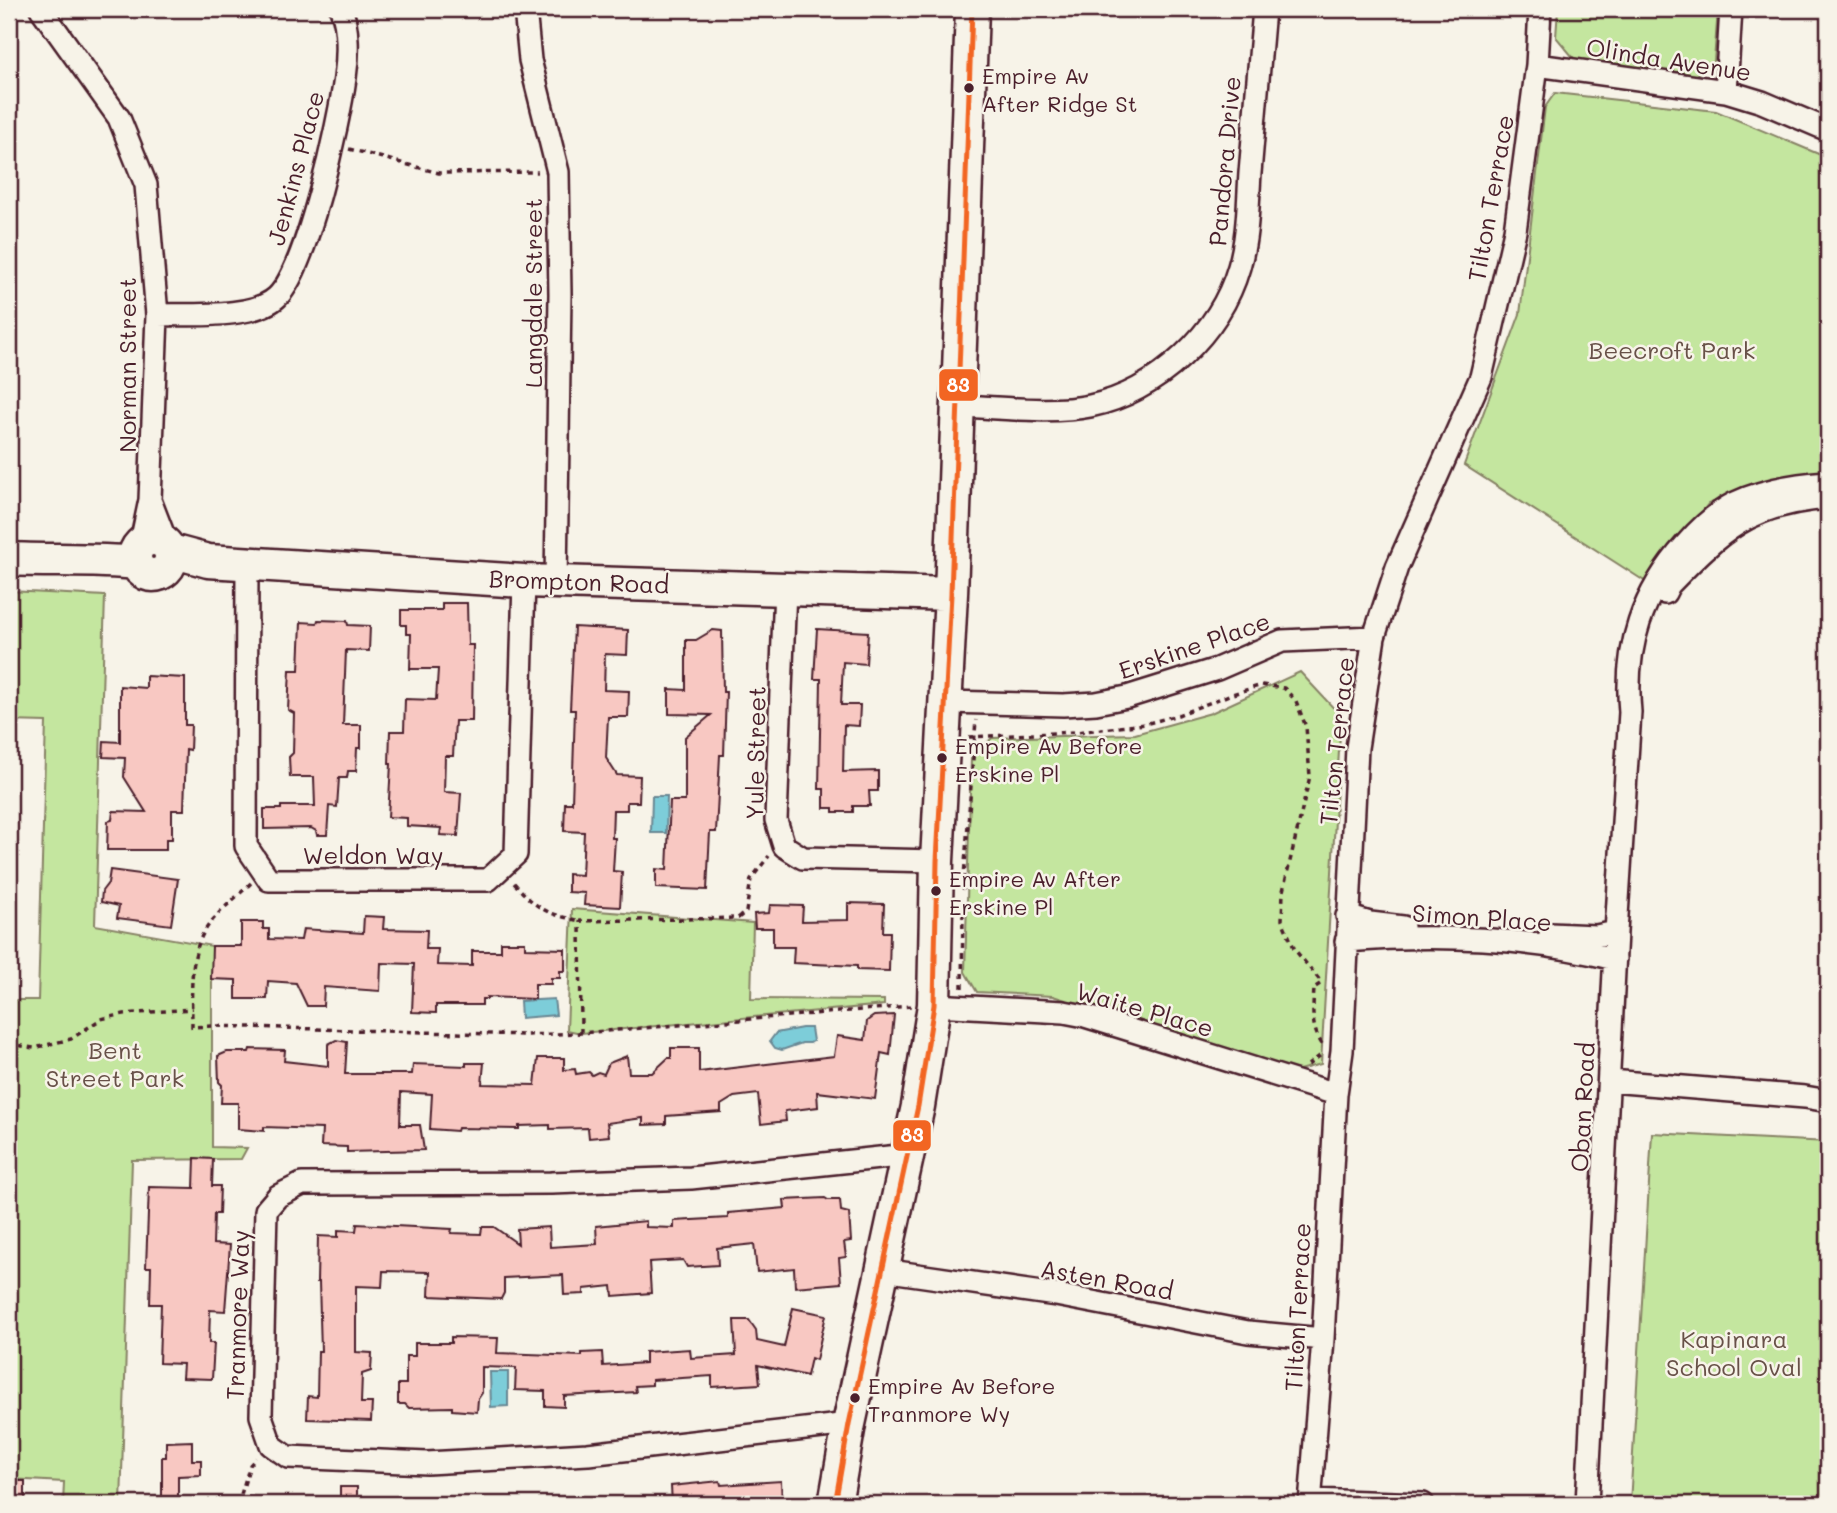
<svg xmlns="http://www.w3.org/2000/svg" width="1837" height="1513" viewBox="0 0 1837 1513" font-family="Mali,sans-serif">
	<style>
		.green { fill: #c4e69f; stroke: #878265; stroke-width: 2 }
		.water { fill: #7dcdd9; stroke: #698793; stroke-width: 2 }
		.building { fill: #f8c8c2; stroke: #4a1f2b; stroke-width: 2 }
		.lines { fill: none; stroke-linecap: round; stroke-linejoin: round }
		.street-casing { stroke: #4a1f2b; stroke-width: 26 }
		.secondary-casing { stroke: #4a1f2b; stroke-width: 37 }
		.path { stroke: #4a1f2b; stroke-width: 3.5; stroke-dasharray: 5 5; stroke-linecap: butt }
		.street { stroke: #f7f3e8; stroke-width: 21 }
		.secondary { stroke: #f7f3e8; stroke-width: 32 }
		.bus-1-casing { stroke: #f7f3e8; stroke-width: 10 }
		.bus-1 { stroke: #f26522; stroke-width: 5 }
		.bus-dot { fill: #4a1f2b; stroke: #f7f3e8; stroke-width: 2.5 }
		.labels { text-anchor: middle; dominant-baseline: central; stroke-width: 5; stroke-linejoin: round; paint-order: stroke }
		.bus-label { font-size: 22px; fill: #4a1f2b; stroke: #f7f3e8; text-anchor: start }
		.street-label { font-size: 24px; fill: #4a1f2b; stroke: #f7f3e8 }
		.park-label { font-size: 24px; fill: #685148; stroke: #f7f3e8 }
		.line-badge { stroke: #f7f3e8; stroke-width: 2.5 }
		.badge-label { font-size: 19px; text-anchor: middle; font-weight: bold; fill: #fff }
	</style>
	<rect width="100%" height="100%" fill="#f7f3e8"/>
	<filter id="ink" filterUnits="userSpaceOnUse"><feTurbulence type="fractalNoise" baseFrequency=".0143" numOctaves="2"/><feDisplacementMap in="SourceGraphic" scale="14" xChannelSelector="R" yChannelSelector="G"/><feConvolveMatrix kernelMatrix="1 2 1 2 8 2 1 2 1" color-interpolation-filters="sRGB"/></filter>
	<g filter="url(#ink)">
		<path class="green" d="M1558,9H1718L1714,61L1692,79L1577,62L1556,37Z
			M1555,93L1716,111L1828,158V479L1787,475L1708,504L1649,584L1464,465L1520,314L1545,107Z
			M9,591L105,596L95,925L212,946V1147L247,1148L241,1159L132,1160L121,1504H63L64,1482L9,1479V1000H38L46,722L9,721Z
			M1300,672L1341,716L1321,1064L1292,1072L1053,996L977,992L965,972L971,758L992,738L1135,734L1211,713Z
			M572,909L753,923L751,999L884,1000V1005L581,1033L567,1030Z
			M1652,1133L1828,1142V1504H1630Z"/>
		<path class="water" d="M652,796H667L666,833H651Z
			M554,999L556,1015L521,1018L520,1001Z
			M802,1028H811L813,1041L810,1043H802L782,1050L775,1048L770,1041L776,1033Z
			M490,1372H508V1406L491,1407Z"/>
		<path class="building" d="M442,603H467L468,645H473L472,721H455L453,756H445L444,792L461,793L458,836L440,835L441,828L407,826V818L388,817L391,764H389L390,731H404L405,699L436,700L438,669H410L411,634H406V625H401V610H442Z
			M318,620L347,621L348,625L370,626L369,651L346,650L343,725H361V748H357L356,771H348L347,778H339L337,807L329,806L327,835H317L316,831L311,828L264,829V809H281V806H315L314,777H290L289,757L293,753L294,713L288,710L290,670H299L301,622L317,623Z
			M574,627L628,630L627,655L605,654L604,690L629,691L628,717H608L606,758L617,775L640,776L639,802H627V810H613L612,838H615L613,871L622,872L620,907L584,905L585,893L568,892V874L582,875L584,832L564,831L565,803H572L575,710H570Z
			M817,629L868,632L866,664L843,662L841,705H860L859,726L844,725L843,772L878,771V791H869L870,806H853V812H833V808H824V789H819L821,679H814Z
			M713,630L722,631L723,692H726L724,755H720L716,832H710L707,890L656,888V869L667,870L670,801H685V737L711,715L669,714V689L686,690V640H696Z
			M146,676L185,678V725H191L190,750L186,749L184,810H172V839H166V850H107L108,821L112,820L113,811L146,812L124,777L125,758L103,757L104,741L120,742V686L146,688Z
			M110,870L178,879L171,925L117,918L119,906L101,902L102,891L108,883Z
			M848,903L884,904L883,932H890L889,971L857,970V966L793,963L794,947H773V928H755L754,914L769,913L770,905L803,906L802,921L848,920Z
			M364,916L384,917L383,929L427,930L426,949H438L437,965L472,966V951H501V942H525V948L565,949V971H560V978H551V984H535V999L487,997V999H482V1005H436V1013L412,1012L414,964L381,963L380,991L324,987L323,1006H307L296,983L268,981L267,999H236V980L211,979L212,946H241V922H263V929H269V939L301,940L303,929L363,933Z
			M894,1015L890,1055L881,1053L875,1099L817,1092L818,1107L785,1111L786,1121L761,1124L758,1094L734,1097L721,1105V1112L666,1116V1124L643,1125V1118L607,1123L609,1136L589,1138L588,1128L550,1129V1125L519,1126V1129L458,1128L457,1131L430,1129L432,1094L401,1092L400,1125H420L424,1150L347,1152V1147L321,1146L322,1129L264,1127V1131L238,1129V1103H221L222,1085L219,1082L218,1056L227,1052H249L250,1049L285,1050L284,1061L328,1066V1044L336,1040L347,1042L345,1074H412L413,1064L466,1066V1063H484L482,1084L535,1085L538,1058H564V1070L575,1069L576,1074L589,1072L592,1075L598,1072L604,1074L609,1063L627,1056L629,1073H652L668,1058H671V1048H699V1072L834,1056L837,1036L865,1040L867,1021L871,1018L874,1016Z
			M195,1158L213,1159L212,1186H220L219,1214H214L213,1244L230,1245L225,1311L210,1310L209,1343H214L212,1379L182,1378L183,1364L159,1363L161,1304H150L151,1267H146L149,1187L194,1188Z
			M825,1198L828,1200H840L841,1211L849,1213L851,1241L844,1242L846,1257L839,1258L841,1283L795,1287L794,1268L757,1272L754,1244L717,1248L718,1265L687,1267L683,1260L649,1262L651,1293L613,1296L612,1286L584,1289V1294L564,1295L563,1275L504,1278V1293L501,1299L429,1296L430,1272L383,1271L382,1287L356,1286V1352L372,1353L371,1371L362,1374L361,1403H372L371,1421L307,1419L308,1396L317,1397L318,1351H321L319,1282H317L318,1236L338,1237V1230L356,1231L357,1224L452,1229L451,1233L481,1234L482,1227H494L518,1244L517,1229L549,1227L550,1247L597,1244L596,1226L646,1221V1227L674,1228V1221L728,1218V1213L785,1208L784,1200Z
			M793,1308L826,1315L816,1360L811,1358L807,1376L758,1365L760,1384L712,1387V1376L652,1380V1385L635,1386L636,1392L564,1396V1407L545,1406V1391L515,1390L516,1368L482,1367V1393L478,1399L477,1412L452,1410V1407L409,1408L405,1404H398V1384H406V1356H415V1343H451V1337L498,1338L497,1353L582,1356V1353L602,1352L603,1366L645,1363V1352L690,1349L691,1358L736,1355L734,1320H749L756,1330L757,1341L784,1347Z
			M192,1441V1460H201V1475L178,1476V1497H162V1457H166V1442Z
			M9,1481H25V1504H9Z
			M720,1481L721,1485L781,1481L782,1504H672L671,1486Z
			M340,1487H357V1504H340Z"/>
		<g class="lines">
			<g class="street-casing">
				<path id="street" d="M41,9L119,118L146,185L157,315L150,500L141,543
					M525,9L530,60L558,172L560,294L556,582
					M1537,65L1726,91L1762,102L1828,130
					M1726,91L1731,9
					M157,315C189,314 254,319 277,297C307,269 339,122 345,78C348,58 349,27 341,9
					M957,406C997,407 1051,414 1090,406C1157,392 1220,333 1239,267C1248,237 1248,204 1250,173C1255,118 1259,63 1264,9
					M150,500L167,544
					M247,563L246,846L269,880H488L516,854L524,581
					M785,588L776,820L784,846L803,858L937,861
					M1665,593L1669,585C1722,530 1750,504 1828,498
					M946,702L1063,705L1096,703L1127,697L1217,669L1282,641L1374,637
					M1347,916L1370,923L1403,927
					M1550,934L1596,936L1616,932
					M1346,941C1435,934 1528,937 1615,959
					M934,1005L1064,1012L1085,1016L1336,1094
					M1610,1081L1805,1097L1828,1101
					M883,1270L1056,1295L1248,1332L1323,1339
					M849,1424L588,1454L427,1463L288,1457L271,1445L261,1416L266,1210L278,1196L302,1184L551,1183L691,1178L908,1155
					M1311,1500L1423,1504
					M1310,1504L1323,1339L1336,1094L1342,1051L1357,748L1374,637L1397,567L1481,377L1515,231L1537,65L1540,9
					M1587,1504L1616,932L1630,712C1624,647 1642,593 1686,544C1700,528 1715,513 1735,503C1765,489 1795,484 1828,482"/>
			</g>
			<g class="secondary-casing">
				<path id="secondary" d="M135 557a18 18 0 1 1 36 0a18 18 0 1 1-36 0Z
					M171,551L208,561L524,581L951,594
					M9,559C51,561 94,559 136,563
					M835,1504L849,1424L918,1106L934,1005L937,861L951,594L972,9"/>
			</g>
			<path class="path" d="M349,149L439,173L538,172
				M969,737L1076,732L1145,724L1178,715L1229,695L1262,685L1284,688L1296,701L1306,727L1310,776L1283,891L1282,920L1295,950L1322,983
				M251,883C234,900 209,918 200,940C189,967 192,999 192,1027L213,1026L526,1035L581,1033L911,1006
				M514,883C538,910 545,913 580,921
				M963,890L976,720
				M962,988L963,912
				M581,1033L580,921L738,918L746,912L751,879L769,856
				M9,1044L34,1048L71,1039L101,1019L124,1014L192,1009
				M1322,1044C1310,1026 1313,1009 1314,988L1323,982
				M1308,1065L1321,1055
				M238,1504L250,1465L256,1458"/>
			<use href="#street" class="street"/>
			<use href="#secondary" class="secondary"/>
			<g class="bus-1-casing">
				<path id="bus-1" d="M835,1504L849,1424L918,1106L934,1005L937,861L951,594L972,9"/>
			</g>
			<use href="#bus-1" class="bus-1"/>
		</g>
	</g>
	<g class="bus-dot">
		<circle cx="969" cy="88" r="6"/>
		<circle cx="942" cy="758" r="6"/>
		<circle cx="936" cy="891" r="6"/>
		<circle cx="855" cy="1398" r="6"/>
	</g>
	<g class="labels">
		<g class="bus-label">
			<text x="982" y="75">Empire Av<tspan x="982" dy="28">After Ridge St</tspan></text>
			<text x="955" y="745">Empire Av Before<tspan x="955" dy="28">Erskine Pl</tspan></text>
			<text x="949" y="878">Empire Av After<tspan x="949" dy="28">Erskine Pl</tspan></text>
			<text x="868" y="1385">Empire Av Before<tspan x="868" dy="28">Tranmore Wy</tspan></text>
		</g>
		<g class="street-label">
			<text transform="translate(1669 59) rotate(9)">Olinda Avenue</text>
			<text transform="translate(1224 161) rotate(-85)">Pandora Drive</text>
			<text transform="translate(295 168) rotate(-75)">Jenkins Place</text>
			<text transform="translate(1490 198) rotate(-80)">Tilton Terrace</text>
			<text transform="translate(532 293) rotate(-90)">Langdale Street</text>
			<text transform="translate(126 365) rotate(-90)">Norman Street</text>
			<text transform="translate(579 581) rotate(2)">Brompton Road</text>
			<text transform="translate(1194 645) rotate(-19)">Erskine Place</text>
			<text transform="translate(1336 741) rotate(-84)">Tilton Terrace</text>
			<text transform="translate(755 753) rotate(-89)">Yule Street</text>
			<text x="373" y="854">Weldon Way</text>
			<text transform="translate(1482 917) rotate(4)">Simon Place</text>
			<text transform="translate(1145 1009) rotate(16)">Waite Place</text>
			<text transform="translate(1582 1107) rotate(-87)">Oban Road</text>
			<text transform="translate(1107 1279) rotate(10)">Asten Road</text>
			<text transform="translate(1297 1307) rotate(-87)">Tilton Terrace</text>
			<text transform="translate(237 1315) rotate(-88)">Tranmore Way</text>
		</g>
		<g class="park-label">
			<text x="1672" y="349">Beecroft Park</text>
			<text x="115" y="1049">Bent<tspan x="115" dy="28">Street Park</tspan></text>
			<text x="1734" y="1338">Kapinara<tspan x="1734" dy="28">School Oval</tspan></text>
		</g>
	</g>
	<g class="line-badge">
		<rect x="938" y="368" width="41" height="34" rx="7" fill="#f26522"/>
		<rect x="892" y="1119" width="40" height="33" rx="7" fill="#f26522"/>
	</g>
	<g class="badge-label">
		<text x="958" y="392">83</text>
		<text x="912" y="1142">83</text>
	</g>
	<rect width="1837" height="1513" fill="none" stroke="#f7f3e8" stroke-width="35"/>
	<rect x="18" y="18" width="1802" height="1478" fill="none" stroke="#4a1f2b" stroke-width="2.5" filter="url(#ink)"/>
</svg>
